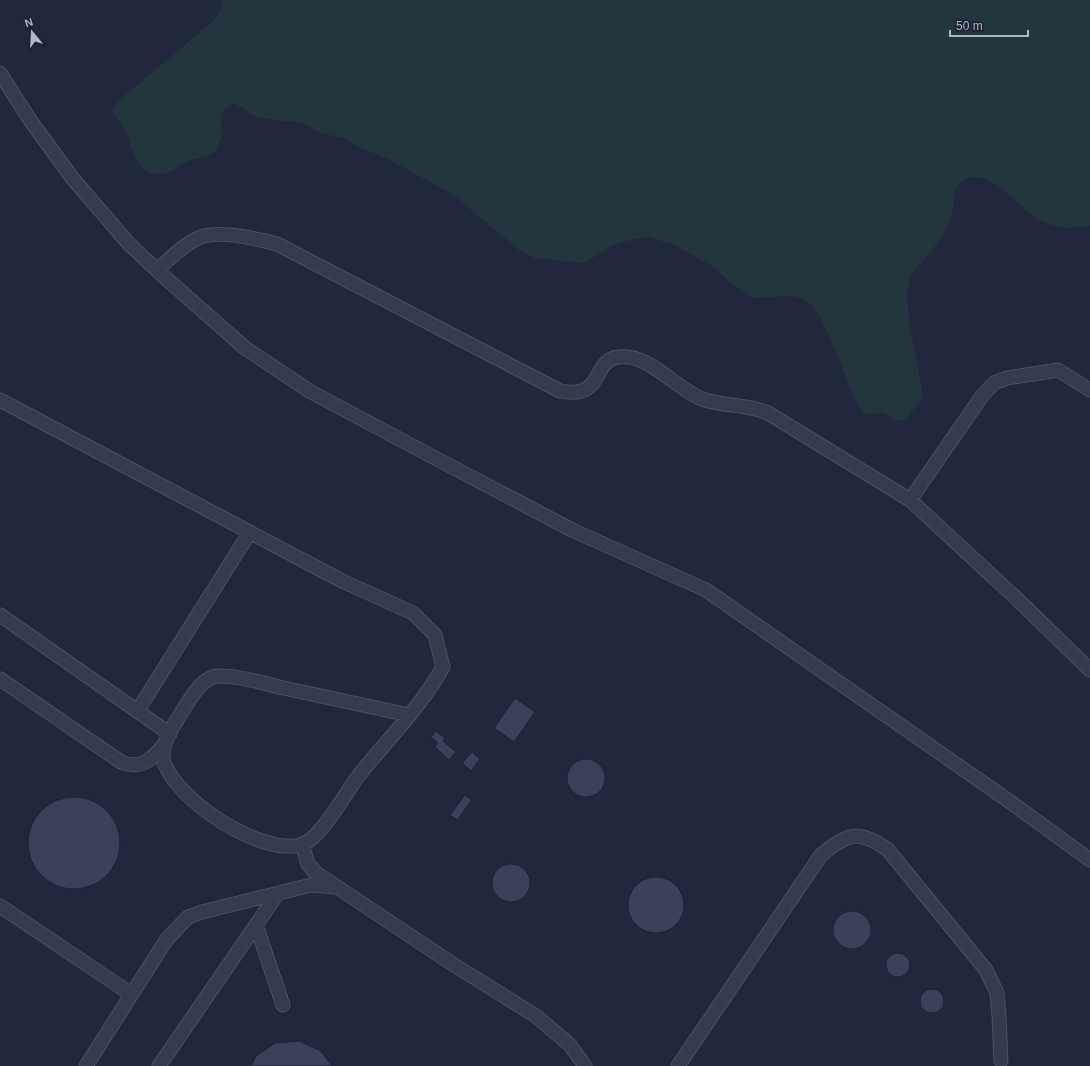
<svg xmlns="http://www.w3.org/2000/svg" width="1090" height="1066" viewBox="0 0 1090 1066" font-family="Arial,sans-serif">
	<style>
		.green { fill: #23353d }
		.building { fill: #3b415a; stroke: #1d2132 }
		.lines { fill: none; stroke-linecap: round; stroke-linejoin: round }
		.minor-casing { stroke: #4d5263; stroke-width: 15 }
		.minor { stroke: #353a4c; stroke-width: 13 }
	</style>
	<rect width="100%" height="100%" fill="#21273c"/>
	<path class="green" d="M223,0H1090V225C1074,229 1058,229 1043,222C1020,212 992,166 964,180C961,182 957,185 956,188C954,192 954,199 954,203C953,212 950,221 946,229C938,247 922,259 912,275C898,298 921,368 923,397L906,420L896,421C884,411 880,411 865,415L854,399L838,356L822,321L812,305L804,299L792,296L753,298L728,281L712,266L672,244L647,237L630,240L613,245L588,261L581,263L535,258L520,251L452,194L384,157L362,149L345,139L318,132L303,123L258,118L234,103C211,114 227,126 219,144C213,159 201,156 189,161C179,164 172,173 162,174C135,176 132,148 125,129C122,123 115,118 112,112L116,103L213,21L219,13Z"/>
	<path class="building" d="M515,698L535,712L514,742L494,728Z
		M436,731L445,738L443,741L456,752L449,760L435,747L438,743L431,737Z
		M472,752L480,759L471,771L462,763Z
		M567 778a19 19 0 1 1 38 0a19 19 0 1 1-38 0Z
		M465,795L472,800L457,820L450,815Z
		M28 843a46 46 0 1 1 92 0a46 46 0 1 1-92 0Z
		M492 883a19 19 0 1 1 38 0a19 19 0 1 1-38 0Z
		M628 905a28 28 0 1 1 56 0a28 28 0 1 1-56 0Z
		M833 930a19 19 0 1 1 38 0a19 19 0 1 1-38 0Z
		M886 965a12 12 0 1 1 24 0a12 12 0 1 1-24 0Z
		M920 1001a12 12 0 1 1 24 0a12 12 0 1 1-24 0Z
		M299,1041L321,1051L332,1066H251L256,1056L275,1043Z"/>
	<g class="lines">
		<g class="minor-casing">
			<path id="minor" d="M0,73L30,120L73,179L129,244L161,274L245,348L311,392L437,459L572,530L706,590L1009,801L1090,860
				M157,270C170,259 185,243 201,237C220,230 258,239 277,244L560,391C606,400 591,359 619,357C649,353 676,389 702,399C724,407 744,403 768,413L910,500L1016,598L1090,670
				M0,400L342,581L413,613L435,635L443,667C420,708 388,739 359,775C346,792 321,839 301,845C260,855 177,801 164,762C159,745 174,725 183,710C189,700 200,681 213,677C226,673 265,683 279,687C322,696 366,706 409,715
				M910,500L982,396L994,383L1007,378L1058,370L1090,390
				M0,615L170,734
				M0,679L121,762C141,770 151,760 164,745
				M138,710L250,532
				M302,844L308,864L316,873L451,963L536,1016L570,1045L585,1066
				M0,906L131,994
				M256,925L283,1005
				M86,1066L167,939L188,917L202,912L311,885L336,887
				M159,1066L278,893
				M678,1066L821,855C847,834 859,828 888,850L986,970L997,993L999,1016L1001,1061"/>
		</g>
		<use href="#minor" class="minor"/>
	</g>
	<g transform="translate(32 32) rotate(342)" stroke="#1b1f30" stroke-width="3" paint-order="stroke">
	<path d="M0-3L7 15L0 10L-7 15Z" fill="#b0b5c8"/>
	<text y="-6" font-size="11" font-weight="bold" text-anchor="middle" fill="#b0b5c8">N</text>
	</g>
	<path d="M950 30v6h78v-6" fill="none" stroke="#b0b5c8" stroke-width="2"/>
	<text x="956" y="30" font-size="12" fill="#b0b5c8" stroke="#1b1f30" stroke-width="3" paint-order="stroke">50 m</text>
</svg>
